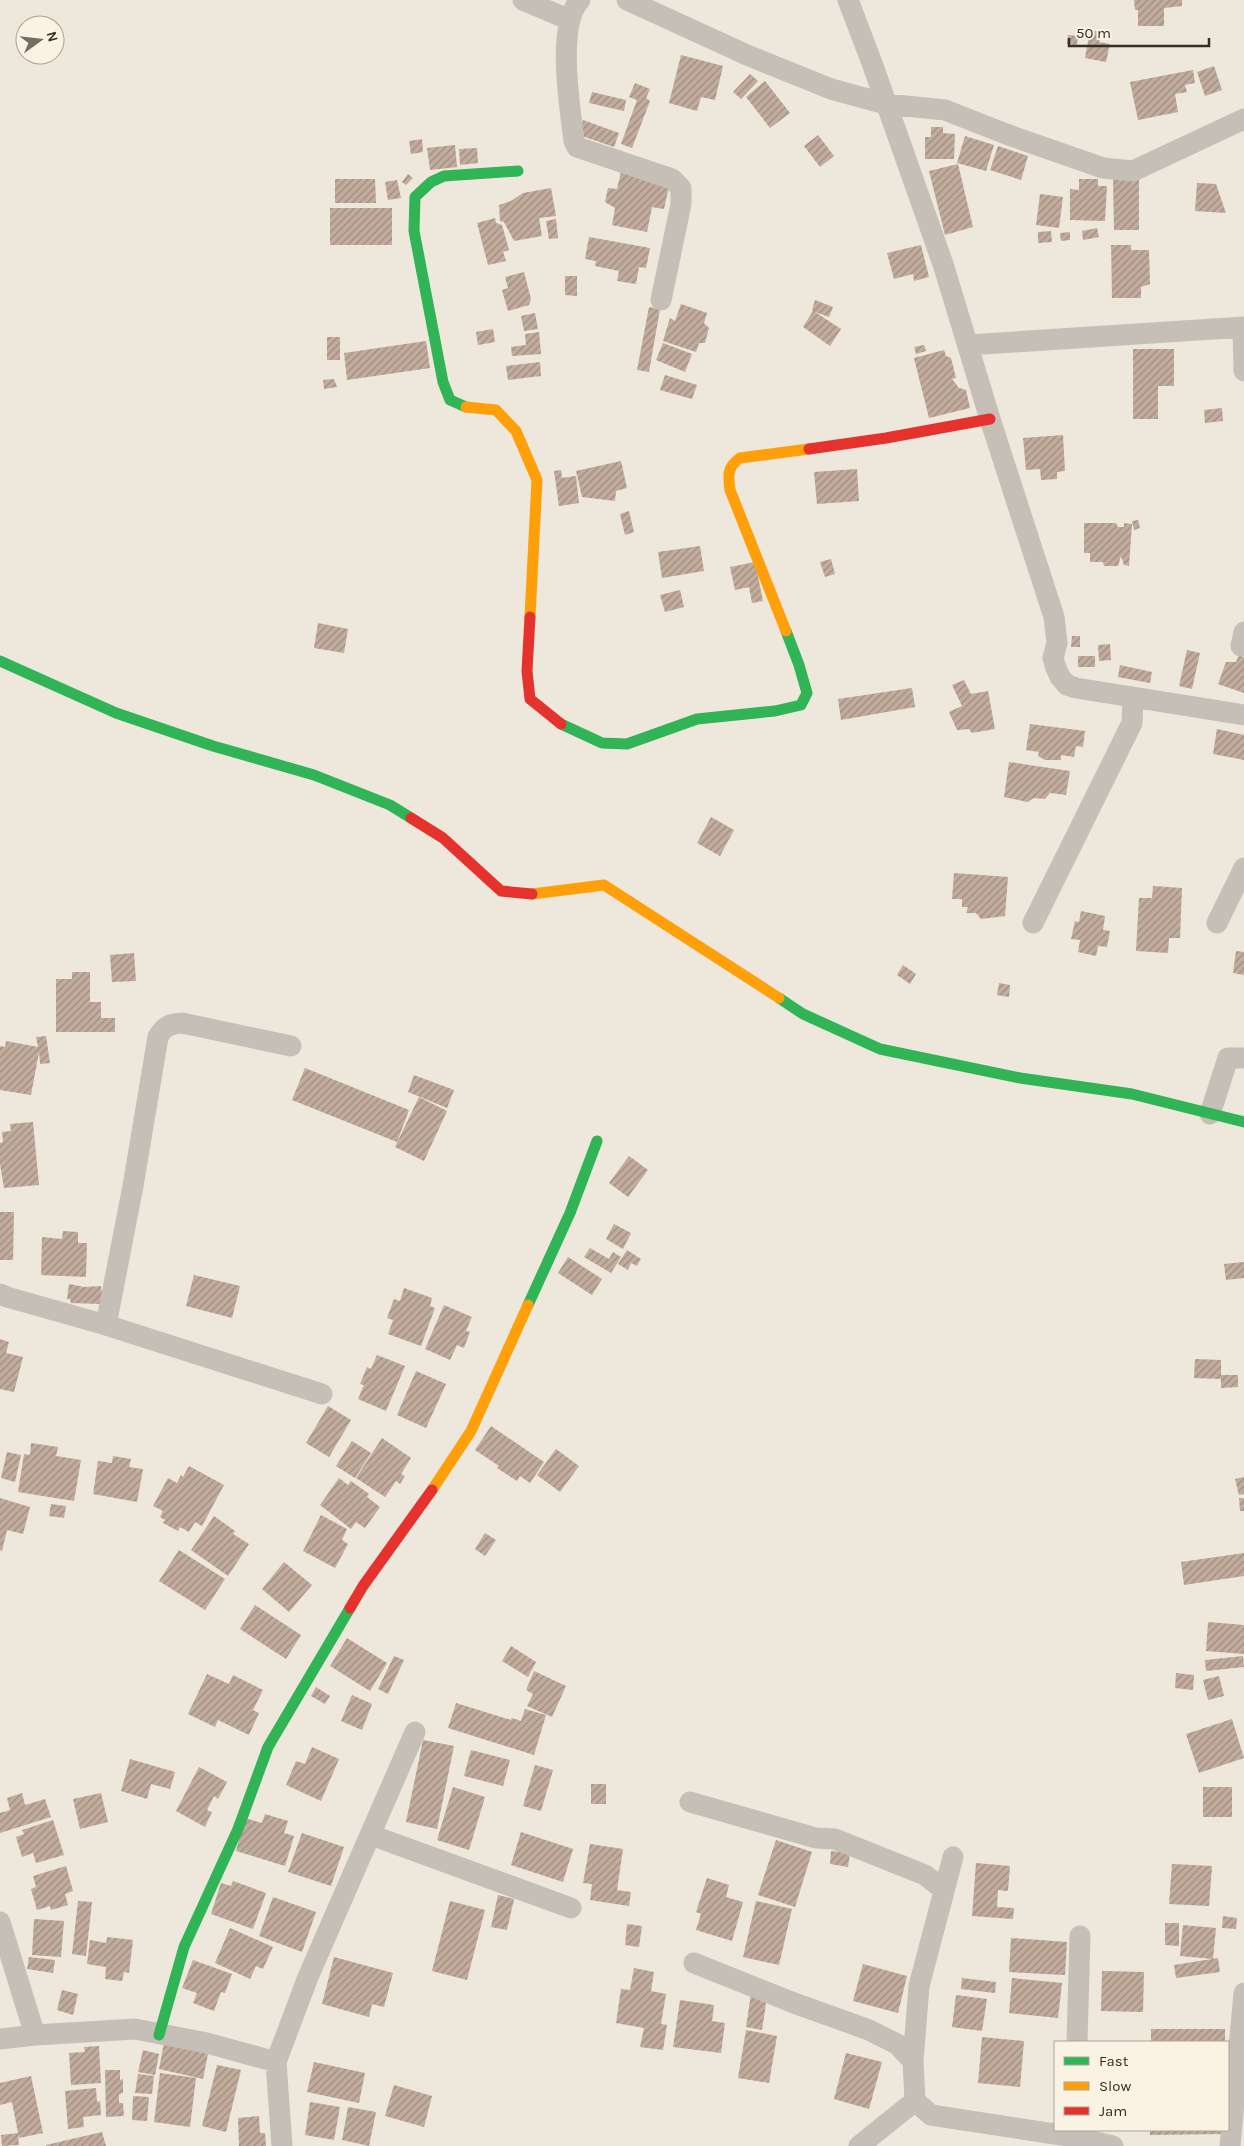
<svg xmlns="http://www.w3.org/2000/svg" width="1244" height="2146" viewBox="0 0 1244 2146" font-family="Karla,sans-serif">
	<style>
		.building { fill: url(#building-hatch) }
		.lines { fill: none; stroke-linecap: round; stroke-linejoin: round }
		.street { stroke: #c5bfb7; stroke-width: 21 }
		.fast { stroke: #30b455; stroke-width: 11 }
		.slow { stroke: #ff9f0a; stroke-width: 11 }
		.jam { stroke: #e5322d; stroke-width: 11 }
	</style>
	<defs>
		<pattern id="building-hatch" width="6" height="6" patternUnits="userSpaceOnUse" patternTransform="scale(1.25)"><rect width="6" height="6" fill="#c2ac9d"/><path d="M-1 1l2-2M0 6l6-6M5 7l2-2" fill="none" stroke="#9e8c80"/></pattern>
	</defs>
	<rect width="100%" height="100%" fill="#ede7dc"/>
	<path class="building" d="M1134,0H1182V6L1164,8V26H1138V10H1135Z
		M1090,30L1101,32L1099,42L1110,44L1106,62L1085,58Z
		M1068,35L1078,36L1077,45L1067,44Z
		M681,55L723,66L715,100L701,97L697,111L669,103Z
		M1214,66L1222,90L1205,96L1197,72Z
		M1193,70L1195,83L1185,85L1187,92L1175,94L1178,112L1138,120L1130,82Z
		M750,74L758,81L741,99L733,92Z
		M765,81L790,113L770,128L746,97Z
		M635,83L650,89L646,98L650,101L632,148L621,144L637,100L629,97Z
		M592,92L626,100L624,111L589,103Z
		M583,120L619,133L614,147L579,135Z
		M931,127H943V133L955,134L954,159H925V137H931Z
		M818,135L834,156L820,167L804,146Z
		M965,136L994,145L986,171L957,163Z
		M422,139L423,152L411,154L409,141Z
		M455,145L457,167L430,170L427,148Z
		M998,146L1028,156L1021,180L990,170Z
		M477,148L478,163L460,165L459,149Z
		M958,164L973,227L945,235L929,171Z
		M621,172L670,182L664,209L652,207L647,232L612,225L615,208L605,202L608,188L617,189Z
		M408,174L413,178L406,185L402,182Z
		M335,179H375L376,203H335Z
		M1079,179H1098V186H1107L1105,221L1070,220V189L1079,190Z
		M1113,179H1139V230H1114Z
		M397,180L401,198L388,200L385,182Z
		M1197,183L1216,184L1226,213L1195,211Z
		M551,188L556,216L539,218L542,236L514,241L504,222L500,221L499,205L511,201L523,193Z
		M1040,194L1063,197L1059,228L1036,225Z
		M330,208H392V245H330Z
		M495,218L496,223L502,225L509,250L503,252L506,261L488,265L477,223Z
		M556,219L558,238L549,239L546,221Z
		M1097,228L1099,237L1083,240L1082,231Z
		M1051,231L1052,242L1038,243V232Z
		M1070,232V240L1061,241L1060,233Z
		M589,237L650,248L646,268L639,267L636,284L617,281L619,271L595,266L596,261L585,259Z
		M921,245L929,277L914,281L913,274L894,279L887,253Z
		M1111,245H1131V250H1149L1150,284L1141,287V298H1112Z
		M524,272L531,299L529,305L508,311L502,290L508,288L505,277Z
		M565,276H577V296L565,295Z
		M815,300L833,307L829,317L815,312L841,329L830,346L803,327L813,311L812,310Z
		M681,304L707,313L704,323L709,328L705,343H699L696,352L663,341L670,318L675,321Z
		M649,307L660,309L649,372L637,370Z
		M535,313L538,329L524,331L521,316Z
		M493,329L495,342L478,345L476,332Z
		M539,332L541,354L512,356L511,347L526,345L525,334Z
		M327,337H340V360H327Z
		M426,341L430,368L347,380L344,353Z
		M663,343L692,354L685,372L656,360Z
		M924,345L926,351L916,354L914,347Z
		M1133,349H1174V386H1158V419H1133Z
		M944,350L946,356L951,358L956,378L952,379L959,388L966,390L970,408L929,418L914,358Z
		M540,362L541,376L508,380L506,366Z
		M665,375L697,385L692,399L660,390Z
		M334,379L337,387L324,389L323,380Z
		M1222,408L1223,421L1205,423L1204,410Z
		M1063,435L1065,471L1057,472V479L1041,480L1040,469L1026,470L1023,438Z
		M621,461L627,488L616,491L615,501L582,497L576,471Z
		M857,469L859,501L817,504L814,472Z
		M561,470L562,478L576,476L579,503L559,506L554,471Z
		M629,511L634,532L625,535L620,514Z
		M1138,520L1140,528L1134,530L1132,521Z
		M1084,523H1116L1118,527H1124V523L1132,524L1129,566L1124,565L1121,556L1118,566H1104L1103,562H1090V553H1084Z
		M700,546L704,571L662,578L658,552Z
		M831,559L835,574L825,577L820,562Z
		M755,562L763,601L752,603L749,587L735,590L730,567Z
		M680,590L684,607L665,612L660,595Z
		M318,623L348,629L344,653L314,648Z
		M1072,636H1080V647H1071Z
		M1110,644L1111,660L1099,661L1098,645Z
		M1187,650L1200,653L1192,689L1179,686Z
		M1239,655L1244,657V693L1218,684L1226,662H1236Z
		M1078,656H1095V667H1078Z
		M1120,665L1152,672L1150,683L1118,677Z
		M964,680L971,694L988,691L995,729L972,733L969,729L957,730L949,712L962,706L952,685Z
		M912,688L915,707L841,720L838,699Z
		M1030,724L1085,731L1083,747L1076,746L1074,757L1061,755V760H1045L1038,756L1039,752L1026,750Z
		M1217,729L1244,735V760L1213,754Z
		M1009,762L1070,771L1066,795L1050,793L1045,799L1034,798L1027,802L1004,797Z
		M711,817L734,830L720,856L697,843Z
		M954,873L1008,877L1005,916L981,919L976,913H966L968,907H962V899H952Z
		M1153,886L1182,888L1180,938H1169L1168,953L1136,951L1139,898H1152Z
		M1081,911L1105,916L1103,930L1110,931L1107,947L1098,946L1096,956L1078,952L1080,940L1071,939L1075,921L1079,922Z
		M1236,951L1244,952V975L1233,973Z
		M134,953L136,981L112,982L110,955Z
		M903,965L916,974L910,984L897,975Z
		M72,972H90V1002H101V1018H115V1032H56V979H72Z
		M999,983L1010,985L1009,997L997,995Z
		M46,1036L50,1063L40,1064L39,1052L31,1095L0,1090V1046L5,1047L6,1041L38,1047L36,1037Z
		M305,1068L409,1110L397,1142L292,1100Z
		M414,1075L454,1090L447,1108L408,1092Z
		M419,1097L447,1111L424,1161L395,1147Z
		M33,1122L39,1185L4,1188L0,1164V1143L3,1142L2,1132L11,1131L10,1124Z
		M629,1156L648,1170L628,1197L609,1183Z
		M0,1212H14L13,1260H0Z
		M614,1224L631,1233L623,1249L606,1239Z
		M63,1231L78,1232V1243H87L86,1277L41,1275L42,1237L62,1239Z
		M590,1248L609,1259L613,1252L621,1257L611,1273L584,1257Z
		M627,1250L641,1259L637,1266L631,1263L628,1270L618,1264Z
		M568,1257L602,1279L592,1295L558,1273Z
		M1244,1262V1278L1226,1280L1224,1264Z
		M194,1275L240,1286L232,1318L186,1306Z
		M69,1284L84,1287L101,1286V1290H103L100,1304L71,1303L70,1299H67Z
		M404,1288L432,1298L430,1306L435,1308L421,1346L388,1334L393,1320L387,1318L394,1299L400,1301Z
		M444,1305L472,1317L466,1331L470,1332L464,1348L457,1345L450,1360L425,1349Z
		M0,1339L9,1342L6,1353L23,1357L14,1392L0,1389Z
		M377,1355L405,1366L386,1411L358,1399L364,1385L360,1384L367,1367L371,1369Z
		M1195,1359L1221,1360V1375H1238V1387L1221,1388V1379L1194,1378Z
		M416,1371L446,1384L426,1428L397,1415Z
		M328,1406L351,1420L329,1457L306,1443Z
		M491,1426L544,1462L530,1483L520,1476L517,1481L497,1468L499,1466L475,1450Z
		M382,1438L411,1458L401,1474L405,1476L400,1484L396,1481L385,1497L356,1478Z
		M352,1441L371,1453L355,1478L336,1466Z
		M31,1443L58,1447L56,1456L81,1460L74,1501L18,1492L24,1454L30,1455Z
		M556,1449L579,1466L560,1492L537,1475Z
		M7,1452L21,1455L15,1482L1,1478Z
		M113,1456L131,1459L129,1467L143,1469L137,1502L93,1494L98,1461L112,1463Z
		M189,1466L224,1485L202,1526L195,1522L189,1532L180,1527L178,1531L163,1523L165,1520L160,1517L163,1511L153,1506L168,1478L177,1483L181,1475L183,1477Z
		M1244,1477V1494L1239,1495L1235,1479Z
		M339,1478L348,1485L351,1481L369,1494L367,1497L380,1507L365,1528L356,1522L351,1529L320,1505Z
		M0,1498L30,1507L23,1534L7,1530L2,1551L0,1550Z
		M1239,1498H1244V1511H1240Z
		M51,1504L66,1506L64,1518L49,1516Z
		M321,1515L347,1529L342,1540L348,1544L335,1568L303,1551Z
		M214,1516L235,1531L233,1534L249,1544L228,1576L191,1550Z
		M485,1533L496,1540L485,1556L475,1549Z
		M179,1550L225,1579L205,1610L159,1581Z
		M1244,1553V1576L1184,1585L1181,1562Z
		M284,1562L312,1585L289,1612L262,1589Z
		M255,1605L301,1635L286,1659L240,1629Z
		M1208,1622L1244,1625V1654L1206,1651Z
		M347,1638L387,1663L370,1691L330,1666Z
		M511,1646L536,1662L528,1677L502,1661Z
		M394,1656L404,1660L388,1694L378,1689Z
		M1243,1656L1244,1667L1206,1671L1205,1660Z
		M534,1671L566,1686L552,1717L527,1706L533,1694L526,1690Z
		M1176,1673L1194,1675L1193,1690L1175,1688Z
		M207,1674L229,1684L233,1675L263,1690L253,1710L259,1713L249,1735L218,1720L215,1727L188,1714Z
		M1219,1676L1224,1696L1208,1700L1203,1680Z
		M316,1687L330,1696L325,1704L311,1696Z
		M352,1695L372,1704L362,1730L341,1721Z
		M456,1703L511,1720L512,1718L521,1721L525,1709L546,1715L534,1755L448,1728Z
		M1232,1719L1244,1758L1199,1773L1186,1734Z
		M423,1740L454,1746L437,1829L406,1822Z
		M312,1747L339,1759L321,1801L286,1785L296,1761L305,1764Z
		M471,1750L510,1760L503,1786L464,1776Z
		M130,1759L175,1772L170,1789L151,1784L147,1799L121,1791Z
		M535,1765L553,1770L541,1811L523,1806Z
		M199,1767L227,1782L218,1799L214,1796L207,1810L212,1812L205,1827L176,1811Z
		M591,1784H606V1804H591Z
		M453,1787L485,1797L469,1850L437,1840Z
		M1203,1787H1232V1817H1203Z
		M22,1793L25,1805L45,1799L51,1817L0,1833V1813L10,1810L7,1798Z
		M101,1793L108,1822L80,1829L73,1799Z
		M265,1814L288,1821L284,1833L294,1836L285,1866L236,1851L245,1818L262,1823Z
		M53,1820L64,1855L36,1863L33,1853L22,1857L16,1837L24,1834L22,1830Z
		M521,1832L573,1849L563,1882L511,1865Z
		M302,1833L344,1847L331,1886L288,1872Z
		M776,1840L812,1852L795,1907L758,1895Z
		M590,1844L623,1849L617,1890L631,1892L629,1906L590,1900L592,1884L583,1883Z
		M831,1851L850,1853L848,1867L830,1864Z
		M976,1863L1010,1866L1008,1891L998,1890L997,1907L1014,1908L1013,1919L972,1916Z
		M1172,1864L1212,1866L1209,1906L1169,1904Z
		M66,1866L73,1891L65,1894L68,1905L51,1910L50,1906L37,1910L31,1889L36,1887L33,1876Z
		M707,1878L729,1885L726,1897L743,1902L732,1941L696,1930L701,1914L696,1912Z
		M233,1881L266,1893L253,1929L211,1914L221,1883L231,1886Z
		M498,1895L514,1899L507,1930L491,1927Z
		M273,1897L316,1912L302,1952L259,1936Z
		M78,1901L92,1902L86,1956L72,1954Z
		M450,1901L485,1910L467,1980L432,1971Z
		M756,1901L792,1909L779,1965L743,1957Z
		M1223,1916L1237,1918L1236,1929L1222,1928Z
		M34,1919L64,1921L61,1957L32,1955Z
		M1165,1923H1179V1946L1165,1945Z
		M627,1924L642,1926L639,1947L625,1945Z
		M1183,1925L1216,1928L1213,1959L1180,1956Z
		M230,1928L273,1947L263,1969L256,1966L250,1979L215,1963Z
		M107,1937L133,1940L129,1973L124,1972L122,1981L105,1979L106,1967L87,1964L90,1940L106,1943Z
		M1011,1938L1067,1942L1065,1975L1009,1972Z
		M29,1957L55,1960L53,1973L27,1969Z
		M334,1957L393,1973L384,2007L372,2004L369,2017L322,2004Z
		M1218,1958L1220,1972L1176,1978L1174,1965Z
		M193,1960L232,1974L225,1993L221,1992L214,2011L193,2003L197,1993L182,1988Z
		M863,1964L907,1976L898,2013L853,2001Z
		M634,1968L654,1972L651,1991L666,1994L661,2024L667,2025L663,2050L640,2047L644,2028L616,2023L621,1989L630,1990Z
		M1102,1971L1144,1972L1143,2012L1101,2011Z
		M962,1978L996,1982L995,1993L961,1989Z
		M1012,1978L1062,1983L1058,2018L1009,2013Z
		M62,1990L78,1994L73,2015L57,2010Z
		M751,1994L767,1997L762,2030L746,2027Z
		M956,1995L987,1999L982,2031L952,2027Z
		M680,2000L714,2005L712,2021L725,2023L721,2053L673,2047Z
		M1151,2029H1225V2042H1151Z
		M746,2030L777,2036L769,2083L738,2078Z
		M982,2037L1024,2041L1020,2087L978,2083Z
		M164,2043L208,2054L203,2079L159,2069Z
		M99,2046L101,2083L71,2085L69,2053L85,2052L84,2047Z
		M143,2050L159,2054L155,2075L138,2072Z
		M846,2053L882,2062L869,2109L834,2099Z
		M314,2062L365,2073L359,2103L307,2092Z
		M217,2065L241,2070L226,2132L202,2126Z
		M105,2070H120V2080L123,2079V2093L119,2094V2103H123L124,2116L106,2117Z
		M160,2073L196,2078L190,2127L154,2122Z
		M138,2074L154,2076L152,2094L135,2093Z
		M31,2076L43,2133L19,2138L12,2102L0,2105V2083Z
		M394,2085L432,2096L424,2127L385,2116Z
		M96,2088L97,2102L100,2101L101,2115L83,2117L84,2127L68,2129L65,2091Z
		M133,2096L149,2097L147,2121L132,2120Z
		M310,2102L340,2107L334,2140L305,2135Z
		M348,2107L376,2112L369,2146L342,2140Z
		M259,2116L260,2133H265L266,2146H239L238,2118Z
		M1150,2130H1221V2134L1150,2135Z
		M102,2132L106,2146H46V2145Z
		M18,2133L19,2145L2,2146L1,2135Z"/>
	<g class="lines">
		<path class="street" d="M523,0L570,20
			M580,0C556,25 570,108 574,141L577,147L672,179L681,188V204L661,300
			M627,0L747,55L831,89L886,104L945,110L1006,134L1103,168L1133,171L1244,119
			M848,0L872,63L943,264L990,419L1054,617L1057,643L1053,658L1056,668L1060,677L1067,685L1076,688L1244,715
			M1243,327L1244,371
			M968,345L1244,327
			M1241,646L1244,632
			M1033,923L1132,723L1133,698
			M1217,923L1244,868
			M1210,1114L1228,1058H1244
			M0,1294L7,1297L106,1325L133,1186L158,1037C164,1026 170,1024 182,1023L291,1046
			M106,1325L322,1394
			M690,1802L816,1838L835,1839L925,1875L944,1890
			M371,1835L571,1908
			M953,1857L919,1986L913,2061L915,2101L931,2115L1074,2137L1113,2146
			M0,1922L35,2035
			M694,1963L794,2003L869,2030L897,2044L913,2061
			M0,2039L35,2035L135,2029L207,2043L276,2062
			M1077,2042L1080,1936
			M282,2146L276,2062L308,1977L415,1732
			M859,2146L915,2101
			M1230,2146L1244,1993"/>
		<path class="fast" d="M466,407L450,400L443,382L414,231L415,197L431,182L444,176L518,171
			M0,661L116,713L213,746L314,775L390,805L411,818
			M561,724L602,743L627,744L697,719L775,711L801,705L807,693L799,665L786,631
			M779,998L803,1014L880,1049L1020,1078L1132,1094L1244,1122
			M528,1305L570,1213L597,1141
			M159,2035L184,1947L238,1829L268,1747L350,1608"/>
		<path class="slow" d="M466,407L496,410L516,431L537,480L530,617
			M786,631L730,490C728,475 727,467 740,458L809,449
			M532,894L604,885L779,998
			M432,1490L471,1431L528,1305"/>
		<path class="jam" d="M809,449L886,438L990,419
			M530,617L527,671L530,699L561,724
			M411,818L443,838L501,891L532,894
			M350,1608L363,1586L432,1490"/>
	</g>
	<rect x="1054" y="2041" width="175" height="90" fill="#faf2e3" stroke="#aba397"/>
	<rect x="1064" y="2057" width="25" height="8" fill="#30b455" stroke="#aba397"/>
	<text x="1099" y="2066" font-size="15" fill="#352c25">Fast</text>
	<rect x="1064" y="2082" width="25" height="8" fill="#ff9f0a" stroke="#aba397"/>
	<text x="1099" y="2091" font-size="15" fill="#352c25">Slow</text>
	<rect x="1064" y="2107" width="25" height="8" fill="#e5322d" stroke="#aba397"/>
	<text x="1099" y="2116" font-size="15" fill="#352c25">Jam</text>
	<g transform="translate(40 40) rotate(75)"><circle r="24" fill="#faf2e3" stroke="#aba397"/>
	<path d="M0-4L9 19L0 12L-9 19Z" fill="#756d65"/>
	<text y="-8" font-size="14" font-weight="bold" text-anchor="middle" fill="#352c25">N</text>
	</g>
	<path d="M1069 38v8h140v-8" fill="none" stroke="#352c25" stroke-width="2.5"/>
	<text x="1076" y="38" font-size="15" fill="#352c25" stroke="#faf2e3" stroke-width="4" paint-order="stroke">50 m</text>
</svg>
